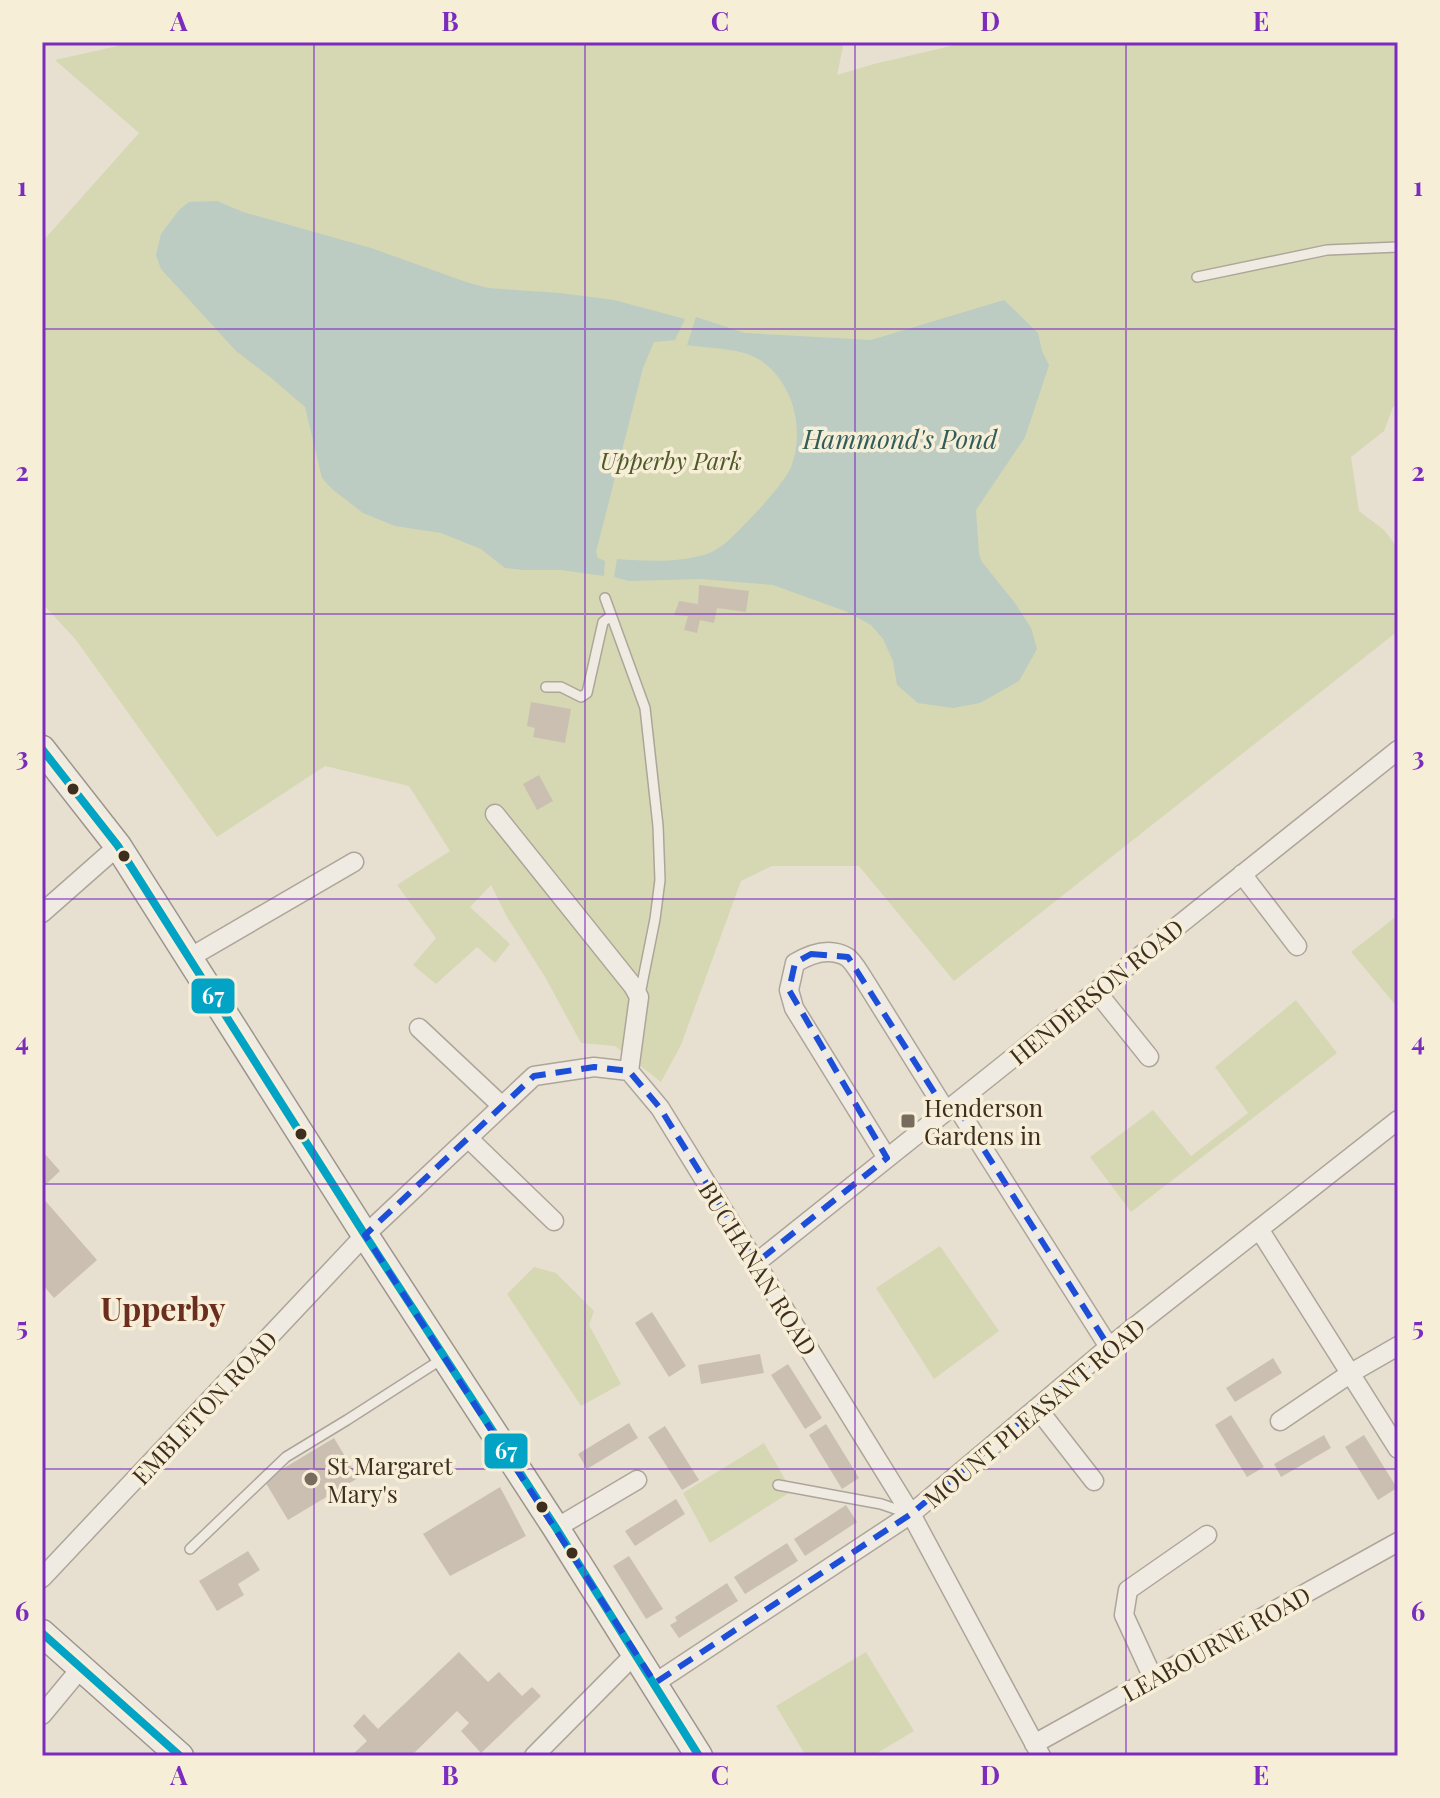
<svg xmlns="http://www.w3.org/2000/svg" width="1440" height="1798" viewBox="0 0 1440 1798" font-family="'Playfair Display',serif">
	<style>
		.green { fill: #d6d7b3 }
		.water { fill: #bcccc2 }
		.building { fill: #cbbfb2 }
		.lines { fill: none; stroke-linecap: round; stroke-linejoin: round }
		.lane-casing { stroke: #ada599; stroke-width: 12 }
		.street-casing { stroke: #ada599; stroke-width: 21 }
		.secondary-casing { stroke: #9c958a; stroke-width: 29 }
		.lane { stroke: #efebe3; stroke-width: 9 }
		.street { stroke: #efebe3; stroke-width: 18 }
		.secondary { stroke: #efebe3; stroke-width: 26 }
		.bus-1-casing { stroke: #f7eed8; stroke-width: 14 }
		.bus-1 { stroke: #03a3c5; stroke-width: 8 }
		.marked { fill: none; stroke: #1d4ed8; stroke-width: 6; stroke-dasharray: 16 10; stroke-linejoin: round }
		.grid { fill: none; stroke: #7b2cbf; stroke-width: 2; stroke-opacity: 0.55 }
		.bus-dot { fill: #3d2e20; stroke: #f7eed8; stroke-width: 3 }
		.poi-dot { fill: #786c5e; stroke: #f7eed8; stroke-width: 3 }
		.labels { text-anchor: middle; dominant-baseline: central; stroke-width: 7; stroke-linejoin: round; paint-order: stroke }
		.park-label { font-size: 24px; font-style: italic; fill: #4d5a26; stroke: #f7eed8 }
		.street-label { font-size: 24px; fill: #3d2e20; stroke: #f7eed8 }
		.poi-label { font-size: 24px; fill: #3d2e20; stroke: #f7eed8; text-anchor: start }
		.water-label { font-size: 26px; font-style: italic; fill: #2f5d5a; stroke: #f7eed8 }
		.district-label { font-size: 32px; font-weight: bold; fill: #6b2e1e; stroke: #f7eed8 }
		.line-badge { stroke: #f7eed8; stroke-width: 3 }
		.badge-label { font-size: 22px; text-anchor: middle; font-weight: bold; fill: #fff }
		.neatline { fill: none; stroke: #7b2cbf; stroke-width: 3 }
		.grid-label { font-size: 26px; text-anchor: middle; font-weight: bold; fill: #7b2cbf }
	</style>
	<rect width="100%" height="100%" fill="#e7e0d1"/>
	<path class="green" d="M135,42H844L837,75L874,64L968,42H1398V404L1393,407L1384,431L1351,457L1359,511L1384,530L1398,548V631L954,981L859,866H772L741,881L681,1045L661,1082L615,1046L581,1043L545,977L507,917L491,885L470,907L510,944L495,963L477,947L436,984L413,965L436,938L397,885L450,851L409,786L325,766L217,837L76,640L42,603V242L139,133L55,60Z
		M1398,915V1008L1351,952Z
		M1296,1000L1337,1053L1131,1212L1090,1157L1153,1110L1191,1156L1248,1113L1215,1067Z
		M940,1246L999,1331L934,1379L876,1288Z
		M534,1267L556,1273L594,1311L589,1325L621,1384L581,1406L507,1294Z
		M764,1443L792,1491L710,1543L683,1493Z
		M866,1652L914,1731L872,1756H806L776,1706Z"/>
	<path class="water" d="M217,201L243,212L371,248L466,282L488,288L560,293L614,300L685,319L675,340L654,342L643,368L596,552L598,558L605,561L604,576L561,570H523L505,568L481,549L441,533L395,526L363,513L332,489L322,478L305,407L269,376L236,351L161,269L156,255L161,234L179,210L189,202Z
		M1004,300L1038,333L1042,351L1049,365L1025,437L976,510L979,554L982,562L1015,603L1031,628L1037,649L1019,681L980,703L953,708L918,703L897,685L893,661L883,639L871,625L845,611L773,585L701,579L629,581L614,577L617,559C647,561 678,563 707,554C722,549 735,534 745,524C758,511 784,483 791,467C805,431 794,385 763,362C743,347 711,349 687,345L696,317L745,333L871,340Z"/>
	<path class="building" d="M699,585L749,591L746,612L717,608L714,623L700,620L697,633L684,630L688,616L674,615L679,601L698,604Z
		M531,702L571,709L565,743L533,737L535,728L527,726Z
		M539,775L553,801L537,810L523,784Z
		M44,1153L60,1171L42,1188V1154Z
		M42,1197L97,1260L54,1298L42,1284Z
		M652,1312L686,1366L669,1377L635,1323Z
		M760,1354L764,1373L701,1384L698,1365Z
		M1273,1358L1282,1373L1235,1402L1226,1388Z
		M788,1364L822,1418L805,1429L771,1375Z
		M1231,1415L1264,1467L1247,1477L1215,1425Z
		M629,1423L638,1438L587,1469L578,1454Z
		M826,1424L859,1478L842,1489L809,1435Z
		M665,1426L699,1480L682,1490L648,1437Z
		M1324,1435L1331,1448L1281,1477L1274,1464Z
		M1364,1435L1397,1488L1378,1500L1345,1447Z
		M334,1438L358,1478L288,1520L264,1480Z
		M500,1487L526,1536L450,1576L423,1534Z
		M676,1499L685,1514L635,1546L625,1531Z
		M846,1505L857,1522L805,1556L794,1539Z
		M787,1543L798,1561L745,1594L734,1577Z
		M248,1551L260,1570L238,1584L244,1595L217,1611L199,1581Z
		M629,1556L663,1609L646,1619L613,1566Z
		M727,1583L738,1601L679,1638L670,1625L677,1621L675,1617Z
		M459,1652L488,1682L499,1672L522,1696L532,1687L541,1696L481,1753L461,1731L469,1723L457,1711L411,1756H351L367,1741L353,1726L364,1714L378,1729Z"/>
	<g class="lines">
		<g class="lane-casing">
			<path id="lane" d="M1197,277L1327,250L1398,247
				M605,598L645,708L658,826L660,880L655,919L640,994
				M546,687H561L581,697L587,693L603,622L611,616
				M778,1485L881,1504L907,1513
				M190,1549L286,1457L347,1420L442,1359"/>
		</g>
		<g class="street-casing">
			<path id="street" d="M495,814L633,986L639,997L629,1071
				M1242,874L1297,946
				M42,913L118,846
				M189,958L354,862
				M1096,991L1149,1057
				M419,1028L502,1106
				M955,1104L1109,1347
				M468,1138L554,1221
				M887,1158L794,1008L789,990L795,963C810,954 830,947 847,957C853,961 859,972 863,978L946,1111
				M1259,1229L1398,1449
				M756,1263L1398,750
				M1037,1408L1094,1481
				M1280,1421L1351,1373L1398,1346
				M556,1528L637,1480
				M42,1578L365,1235L534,1076L594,1067L629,1071L660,1108L911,1514L1041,1756
				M1153,1678L1124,1615L1128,1590L1207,1535
				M655,1683L911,1514L1109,1347L1398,1120
				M42,1715L81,1668
				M1034,1744L1398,1542
				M534,1756L636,1653"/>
		</g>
		<g class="secondary-casing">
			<path id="secondary" d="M42,749L118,846L365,1235L556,1528L699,1756
				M42,1633L180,1756"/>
		</g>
		<use href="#lane" class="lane"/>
		<use href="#street" class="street"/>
		<use href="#secondary" class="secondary"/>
		<g class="bus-1-casing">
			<path id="bus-1" d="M42,749L118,846L365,1235L556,1528L699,1756
				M42,1633L180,1756"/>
		</g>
		<use href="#bus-1" class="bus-1"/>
	</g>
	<path class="marked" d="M811,954L848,957L946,1111L955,1104L1109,1347L911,1514L655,1683L365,1235L534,1076L594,1067L629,1071L660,1108L756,1263L887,1158L789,990L795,963Z"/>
	<path class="grid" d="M314,42V1756M585,42V1756M855,42V1756M1126,42V1756M42,329H1398M42,614H1398M42,899H1398M42,1184H1398M42,1469H1398"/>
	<g class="bus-dot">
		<circle cx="73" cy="789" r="7"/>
		<circle cx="124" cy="856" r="7"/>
		<circle cx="301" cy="1134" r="7"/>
		<circle cx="542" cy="1507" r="7"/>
		<circle cx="572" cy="1553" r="7"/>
	</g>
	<g class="poi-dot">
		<rect x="900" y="1113" width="16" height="16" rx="4"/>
		<circle cx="311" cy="1479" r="8"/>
	</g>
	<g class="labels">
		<g class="park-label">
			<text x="671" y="460">Upperby Park</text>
		</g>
		<g class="street-label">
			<text transform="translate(1096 991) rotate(-39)">HENDERSON ROAD</text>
			<text transform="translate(759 1268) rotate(58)">BUCHANAN ROAD</text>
			<text transform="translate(204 1407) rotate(-47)">EMBLETON ROAD</text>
			<text transform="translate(1034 1412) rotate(-40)">MOUNT PLEASANT ROAD</text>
			<text transform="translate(1216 1643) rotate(-29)">LEABOURNE ROAD</text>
		</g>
		<g class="poi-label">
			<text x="924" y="1107">Henderson<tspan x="924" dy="28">Gardens in</tspan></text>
			<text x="327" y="1465">St Margaret<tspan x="327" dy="28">Mary's</tspan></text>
		</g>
		<g class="water-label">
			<text x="900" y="438">Hammond's Pond</text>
		</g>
		<g class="district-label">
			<text x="163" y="1307">Upperby</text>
		</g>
	</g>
	<g class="line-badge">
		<rect x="190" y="977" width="46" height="38" rx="8" fill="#03a3c5"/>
		<rect x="483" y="1432" width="46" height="38" rx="8" fill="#03a3c5"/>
	</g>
	<g class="badge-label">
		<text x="213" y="1004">67</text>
		<text x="506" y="1459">67</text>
	</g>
	<rect width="1440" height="1798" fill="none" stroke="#f7eed8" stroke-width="88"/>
	<rect x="44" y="44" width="1352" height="1710" class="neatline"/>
	<g class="grid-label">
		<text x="179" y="31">A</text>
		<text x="450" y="31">B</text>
		<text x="720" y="31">C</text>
		<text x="990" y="31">D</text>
		<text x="1261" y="31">E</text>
		<text x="22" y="196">1</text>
		<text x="1418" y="196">1</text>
		<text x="22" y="481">2</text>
		<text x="1418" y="481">2</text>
		<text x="22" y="766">3</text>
		<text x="1418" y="766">3</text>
		<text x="22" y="1051">4</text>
		<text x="1418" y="1051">4</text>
		<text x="22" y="1336">5</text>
		<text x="1418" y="1336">5</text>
		<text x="22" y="1621">6</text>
		<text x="1418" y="1621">6</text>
		<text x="179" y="1785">A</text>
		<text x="450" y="1785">B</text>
		<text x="720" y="1785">C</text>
		<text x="990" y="1785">D</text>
		<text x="1261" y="1785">E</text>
	</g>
</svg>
